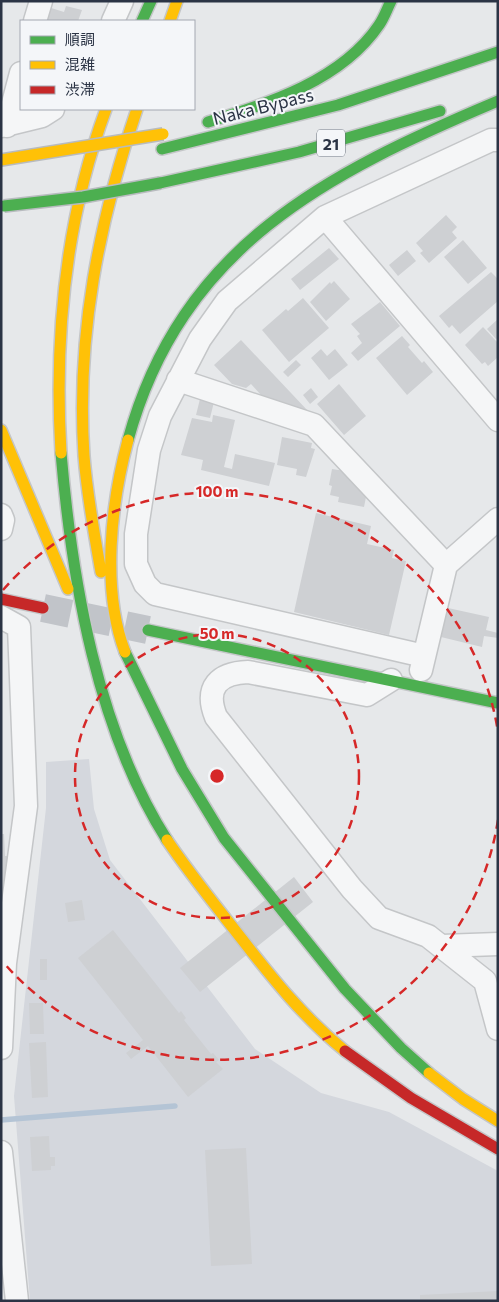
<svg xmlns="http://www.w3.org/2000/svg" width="499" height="1302" viewBox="0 0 499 1302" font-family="Commissioner,'Noto Sans JP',sans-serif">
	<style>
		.built { fill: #d4d7dd }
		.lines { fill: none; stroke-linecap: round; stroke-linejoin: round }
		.stream { stroke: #b4c4d5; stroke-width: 5.5 }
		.building { fill: #ced0d3 }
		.secondary-tunnel { stroke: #c1c4c9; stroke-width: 28; stroke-dasharray: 28 14; stroke-linecap: butt }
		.street-casing { stroke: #c4c6c8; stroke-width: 25 }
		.fast-casing { stroke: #c4c6c8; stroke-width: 14 }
		.slow-casing { stroke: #c4c6c8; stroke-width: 14 }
		.jam-casing { stroke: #c4c6c8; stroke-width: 14 }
		.street { stroke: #f5f6f7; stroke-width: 22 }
		.fast { stroke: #4caf50; stroke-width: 11 }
		.slow { stroke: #ffc107; stroke-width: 11 }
		.jam { stroke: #c62828; stroke-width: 11 }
		.fast-bridge-casing { stroke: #b8bbbf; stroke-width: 14; stroke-linecap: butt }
		.slow-bridge-casing { stroke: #b8bbbf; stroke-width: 14; stroke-linecap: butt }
		.fast-bridge { stroke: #4caf50; stroke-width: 11 }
		.slow-bridge { stroke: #ffc107; stroke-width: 11 }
		.ring { fill: none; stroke: #d62828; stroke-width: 2.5; stroke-dasharray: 9 6 }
		.labels { text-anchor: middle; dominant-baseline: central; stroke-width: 4; stroke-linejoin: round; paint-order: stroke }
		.shield { fill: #f4f6f9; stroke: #676e7b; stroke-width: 1 }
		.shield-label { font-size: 16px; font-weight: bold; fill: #2b3445 }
		.street-label { font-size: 18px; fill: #2b3445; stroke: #f4f6f9 }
		.centre { fill: #d62828; stroke: #f4f6f9; stroke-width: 2.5 }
		.ring-label { font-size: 15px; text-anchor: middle; font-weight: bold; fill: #d62828; stroke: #f4f6f9; stroke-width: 4; stroke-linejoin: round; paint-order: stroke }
	</style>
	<rect width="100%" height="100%" fill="#e6e8ea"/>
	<path class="built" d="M89,759L94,809L110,860L255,1049L321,1093L389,1112L498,1171V1301H30L14,1096L46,808V762Z"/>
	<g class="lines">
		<path class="stream" d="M1,1120L175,1106"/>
	</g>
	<path class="building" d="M66,6L82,10L78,21H43L48,7L64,12Z
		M446,215L457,227L452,232L457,238L429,263L420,253L423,251L416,243Z
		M463,240L487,268L468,284L444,257Z
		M329,248L339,259L300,290L291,279Z
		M407,250L416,261L398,276L389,265Z
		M491,272L498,279V301L460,334L452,325L449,328L439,316Z
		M334,281L350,299L326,321L310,302L330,282L331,284Z
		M303,298L329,328L289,362L262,330L286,309L288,311Z
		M380,302L400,326L358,361L351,353L362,343L357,336L360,334L351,324Z
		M498,319V338L496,339L487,329Z
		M483,327L498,343V357L488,366L485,362L482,364L465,345Z
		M402,336L410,345L408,347L422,363L424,361L433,372L407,395L376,358Z
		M241,340L308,411L305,414L269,404L251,384L246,388L232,384L214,365Z
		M321,349L327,356L335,349L348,365L329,380L311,358Z
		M296,360L301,365L288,377L283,372Z
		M339,384L366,416L344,435L317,404Z
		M311,388L318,397L310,404L303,395Z
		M200,399L214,402L210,418L196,415Z
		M213,415L235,420L224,467L232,469L235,454L275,463L269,486L201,470L203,460L181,455L192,418L212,422Z
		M282,437L312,443L311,448L315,449L306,477L296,475L297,469L277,465Z
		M332,469L345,471L366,497L364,507L338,502L339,497L330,495L332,486L329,485Z
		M316,513L371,526L367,544L394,550L392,558L406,561L389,635L294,612Z
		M448,608L489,617L486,630L498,633V638L484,636L482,647L441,637Z
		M1,834H4L5,856H11L7,895H1Z
		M294,877L313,902L200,992L180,968Z
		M82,900L85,920L68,922L65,903Z
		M113,930L179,1013L181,1011L186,1018L184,1020L211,1054L213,1053L219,1060L216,1062L223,1069L188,1097L148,1046L131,1059L126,1053L143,1040L78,958Z
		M40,959H47V980H40Z
		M29,1003H43L44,1034H30Z
		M46,1042L48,1097L32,1098L29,1043Z
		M49,1136L50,1157H55V1166H51V1170L32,1171L30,1137Z
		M246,1148L252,1264L211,1266L205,1150Z
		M498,1291V1301H420V1295Z"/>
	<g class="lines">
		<path class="secondary-tunnel" d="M43,608L148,630"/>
		<g class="street-casing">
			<path id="street" d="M35,21L41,1
				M113,21L122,1
				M1,126L42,116L53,109
				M7,126L21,73
				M325,217L498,420
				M178,380L314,425L446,565
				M1,515L3,520L1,529
				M1,617L19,627L26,806L5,963L1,1048
				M424,656L155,594L145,584L136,564V534L149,450L160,416L200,339L227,301L325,217L491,140H498
				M421,670L446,565L498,519
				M391,680L367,695L248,672C219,673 204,687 216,717L352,889L379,918L428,936L485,981L498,1029
				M442,946L498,944
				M1,1152L17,1301"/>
		</g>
		<g class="fast-casing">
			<path id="fast" d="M142,21L151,1
				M208,122C268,104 342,80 379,25C384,18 387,9 391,1
				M162,149L338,105L498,52
				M160,183L299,152L440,111
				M128,440C181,246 327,173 498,101
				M61,453C72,581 97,730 167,840
				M148,630L498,703
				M125,652L182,769L224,838L345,989L401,1048L429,1073"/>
		</g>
		<g class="slow-casing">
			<path id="slow" d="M170,21L177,1
				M1,430L68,589
				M61,453C54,335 65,220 106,109
				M101,572C94,533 87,495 84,456C76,336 99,221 137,109
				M125,652C101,589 111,503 128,440
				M167,840C190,874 216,906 241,938C273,979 304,1018 345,1051
				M429,1073L463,1099L498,1121"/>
		</g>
		<g class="jam-casing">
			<path id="jam" d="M1,599L43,608
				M345,1051L411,1098L498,1149"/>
		</g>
		<use href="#street" class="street"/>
		<use href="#fast" class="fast"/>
		<use href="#slow" class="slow"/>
		<use href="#jam" class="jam"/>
		<g class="fast-bridge-casing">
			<path id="fast-bridge" d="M4,206L83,197L160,183"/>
		</g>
		<g class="slow-bridge-casing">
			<path id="slow-bridge" d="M1,160L163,134"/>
		</g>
		<use href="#fast-bridge" class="fast-bridge"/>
		<use href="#slow-bridge" class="slow-bridge"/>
	</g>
	<g class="ring">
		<circle cx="217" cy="776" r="142"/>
		<path d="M498 820A284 284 0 0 1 3 962M3 590A284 284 0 0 1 498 732"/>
	</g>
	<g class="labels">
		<rect class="shield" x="317" y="129.5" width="28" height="27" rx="4"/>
		<g class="shield-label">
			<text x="331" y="143">21</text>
		</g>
		<g class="street-label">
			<text transform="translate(263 106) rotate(-14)">Naka Bypass</text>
		</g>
	</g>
	<circle cx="217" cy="776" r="8" class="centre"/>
	<g class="ring-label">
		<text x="217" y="497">100 m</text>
		<text x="217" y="639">50 m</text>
	</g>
	<rect width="499" height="1302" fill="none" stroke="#2b3445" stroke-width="5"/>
	<rect x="20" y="20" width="175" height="90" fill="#f4f6f9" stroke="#a4a8b1"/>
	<rect x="30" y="36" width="25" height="8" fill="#4caf50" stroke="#a4a8b1"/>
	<text x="65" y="45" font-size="15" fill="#2b3445">順調</text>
	<rect x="30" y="61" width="25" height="8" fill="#ffc107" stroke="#a4a8b1"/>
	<text x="65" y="70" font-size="15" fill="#2b3445">混雑</text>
	<rect x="30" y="86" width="25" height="8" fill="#c62828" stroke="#a4a8b1"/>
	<text x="65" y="95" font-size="15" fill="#2b3445">渋滞</text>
</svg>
